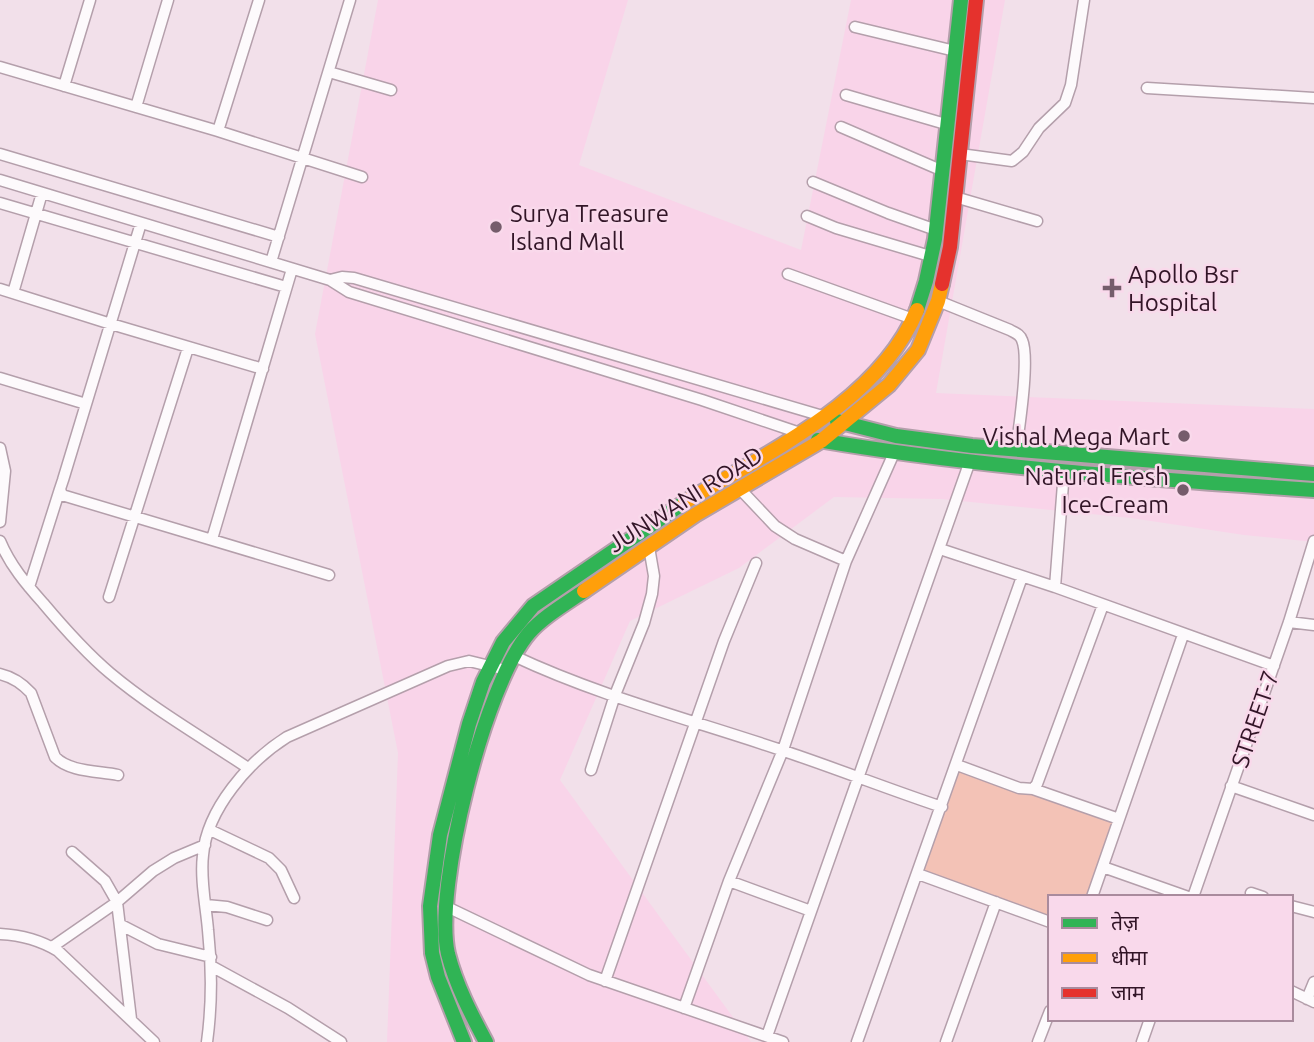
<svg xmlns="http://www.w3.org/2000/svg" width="1314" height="1042" viewBox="0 0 1314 1042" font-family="Ubuntu,'Noto Sans Devanagari',sans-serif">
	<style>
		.built { fill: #f9d4e9 }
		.green { fill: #f3c2b6 }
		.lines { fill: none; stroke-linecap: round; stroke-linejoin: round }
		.street-casing { stroke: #b49fab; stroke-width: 13 }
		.fast-casing { stroke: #b49fab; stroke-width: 18 }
		.slow-casing { stroke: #b49fab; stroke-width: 18 }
		.jam-casing { stroke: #b49fab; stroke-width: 18 }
		.street { stroke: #fdfafc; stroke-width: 10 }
		.fast { stroke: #30b455; stroke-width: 14 }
		.slow { stroke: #ff9f0a; stroke-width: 14 }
		.jam { stroke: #e5322d; stroke-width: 14 }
		.poi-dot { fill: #755c6b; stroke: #f9d9eb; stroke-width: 2.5 }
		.labels { text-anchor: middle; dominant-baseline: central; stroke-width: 5; stroke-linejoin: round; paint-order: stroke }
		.poi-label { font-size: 24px; fill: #321527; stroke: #f9d9eb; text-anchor: start }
		.street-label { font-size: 24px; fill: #321527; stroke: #f9d9eb }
	</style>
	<rect width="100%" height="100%" fill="#f2e0ea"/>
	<path class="built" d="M378,0H628L579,165L801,250L851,0H1005L936,393L1314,409V542L1244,535L1131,518L941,499L834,497L739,568L630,621L560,780L751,1042H387L398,753L315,334Z"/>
	<path class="green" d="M957,765L1119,819L1091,897H1050V922L918,874Z"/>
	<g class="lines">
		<g class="street-casing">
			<path id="street" d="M855,27L955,51
				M0,67L218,131L362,177
				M329,72L391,90
				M64,86L90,0
				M1147,88L1314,98
				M846,95L949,125
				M136,107L168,0
				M841,127L943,171
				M218,131L259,0
				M0,154L279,237
				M960,154L1012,161L1023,152L1039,128L1065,103L1071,85L1084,0
				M0,180L330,280L349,292L702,400L800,433
				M813,182L888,213L936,230
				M955,197L1037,221
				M0,203L286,287
				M807,216L836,228L930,256
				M141,223L63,480L60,489L62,495L329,575
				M271,262L350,0
				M788,274L913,319
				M330,280L342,277L354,278L826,417
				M0,289L111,324L263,369
				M13,293L42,193
				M938,301L1010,330C1015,333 1020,334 1022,340C1030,358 1019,428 1016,451
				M0,378L86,404
				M0,448L5,471L0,522
				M740,489L775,526L795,539L846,561
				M212,539L292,269
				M0,541C10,565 26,584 43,603C64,628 85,652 110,673C153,709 202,737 248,768
				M940,549L1055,587L1274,666
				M29,587L60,489
				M1055,587L1064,471
				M109,597L188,348
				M1289,622L1314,625
				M514,656C599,696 692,720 781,750C835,768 888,789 942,807
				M0,674C13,677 22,683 31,693L55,757C69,772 98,771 118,775
				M957,765L1019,788L1033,789L1037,784L1103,605
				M591,770L615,695L644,623L652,594L654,576L649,547
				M1231,786L1314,815
				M1033,789L1119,819
				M210,830L269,858L281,870L294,898
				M72,852L105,881L117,902L131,1019
				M1103,867L1188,897
				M918,874L1050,922
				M729,881L811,911
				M1251,893L1263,897
				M1092,897L1183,635
				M1193,897L1289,622L1314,541
				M206,905L227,907L267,920
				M445,906L589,975L783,1042
				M1291,906L1314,912
				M121,925L158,944L211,957
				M0,934C21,935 40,940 58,951L154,1042
				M52,947L117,902L153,871L174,858L205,845
				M211,966L288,1008L341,1042
				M605,981L724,641L756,563
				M1291,991L1314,1002
				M1307,999L1314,982
				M684,1008L729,881L783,750L846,561L894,453
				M767,1036L970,461
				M207,1042C212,1005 212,967 208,930C206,906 200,879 203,855C207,809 249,761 287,737L448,666L469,661L506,670
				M857,1042L1022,577
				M946,1042L996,902
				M1038,1042L1050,1011
				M1142,1042L1150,1019"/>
		</g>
		<g class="fast-casing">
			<path id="fast" d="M917,310L926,281L935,239L961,0
				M837,421L896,436L972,446L1314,474
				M818,440C982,468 1148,479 1314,490
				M464,1042L438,977L432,953L430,906L440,835L469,724L483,682L503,642L533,606L685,502
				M486,1042C471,1014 456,985 448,954C433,889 485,684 529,633C543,617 565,604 584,591"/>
		</g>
		<g class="slow-casing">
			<path id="slow" d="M685,502C766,453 879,402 917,310
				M584,591L695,515L821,441L889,385L918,350L938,301L942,284"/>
		</g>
		<g class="jam-casing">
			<path id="jam" d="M942,284L950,247L976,0"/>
		</g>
		<use href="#street" class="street"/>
		<use href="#fast" class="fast"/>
		<use href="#slow" class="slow"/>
		<use href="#jam" class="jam"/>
	</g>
	<g class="poi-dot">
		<circle cx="496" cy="227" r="7"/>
		<path d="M1108.5 277.5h7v7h7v7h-7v7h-7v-7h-7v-7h7z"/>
		<circle cx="1184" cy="436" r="7"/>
		<circle cx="1183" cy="490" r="7"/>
	</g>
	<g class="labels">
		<g class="poi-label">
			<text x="510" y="213">Surya Treasure<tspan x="510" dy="28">Island Mall</tspan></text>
			<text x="1128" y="274">Apollo Bsr<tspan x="1128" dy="28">Hospital</tspan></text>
			<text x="1170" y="436" text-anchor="end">Vishal Mega Mart</text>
			<text x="1169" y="476" text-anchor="end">Natural Fresh<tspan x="1169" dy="28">Ice-Cream</tspan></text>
		</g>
		<g class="street-label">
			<text transform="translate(685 499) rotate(-32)">JUNWANI ROAD</text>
			<text transform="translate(1255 719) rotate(-71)">STREET-7</text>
		</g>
	</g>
	<rect x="1048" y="895" width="245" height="126" fill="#f9d9eb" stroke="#a98b9d" stroke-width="2"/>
	<rect x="1062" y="918" width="35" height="10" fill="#30b455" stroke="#a98b9d" stroke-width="2"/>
	<text x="1111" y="930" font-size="21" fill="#321527">तेज़</text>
	<rect x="1062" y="953" width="35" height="10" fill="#ff9f0a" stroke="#a98b9d" stroke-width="2"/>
	<text x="1111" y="965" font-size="21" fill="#321527">धीमा</text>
	<rect x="1062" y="988" width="35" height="10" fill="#e5322d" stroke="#a98b9d" stroke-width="2"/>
	<text x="1111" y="1000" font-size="21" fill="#321527">जाम</text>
</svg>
